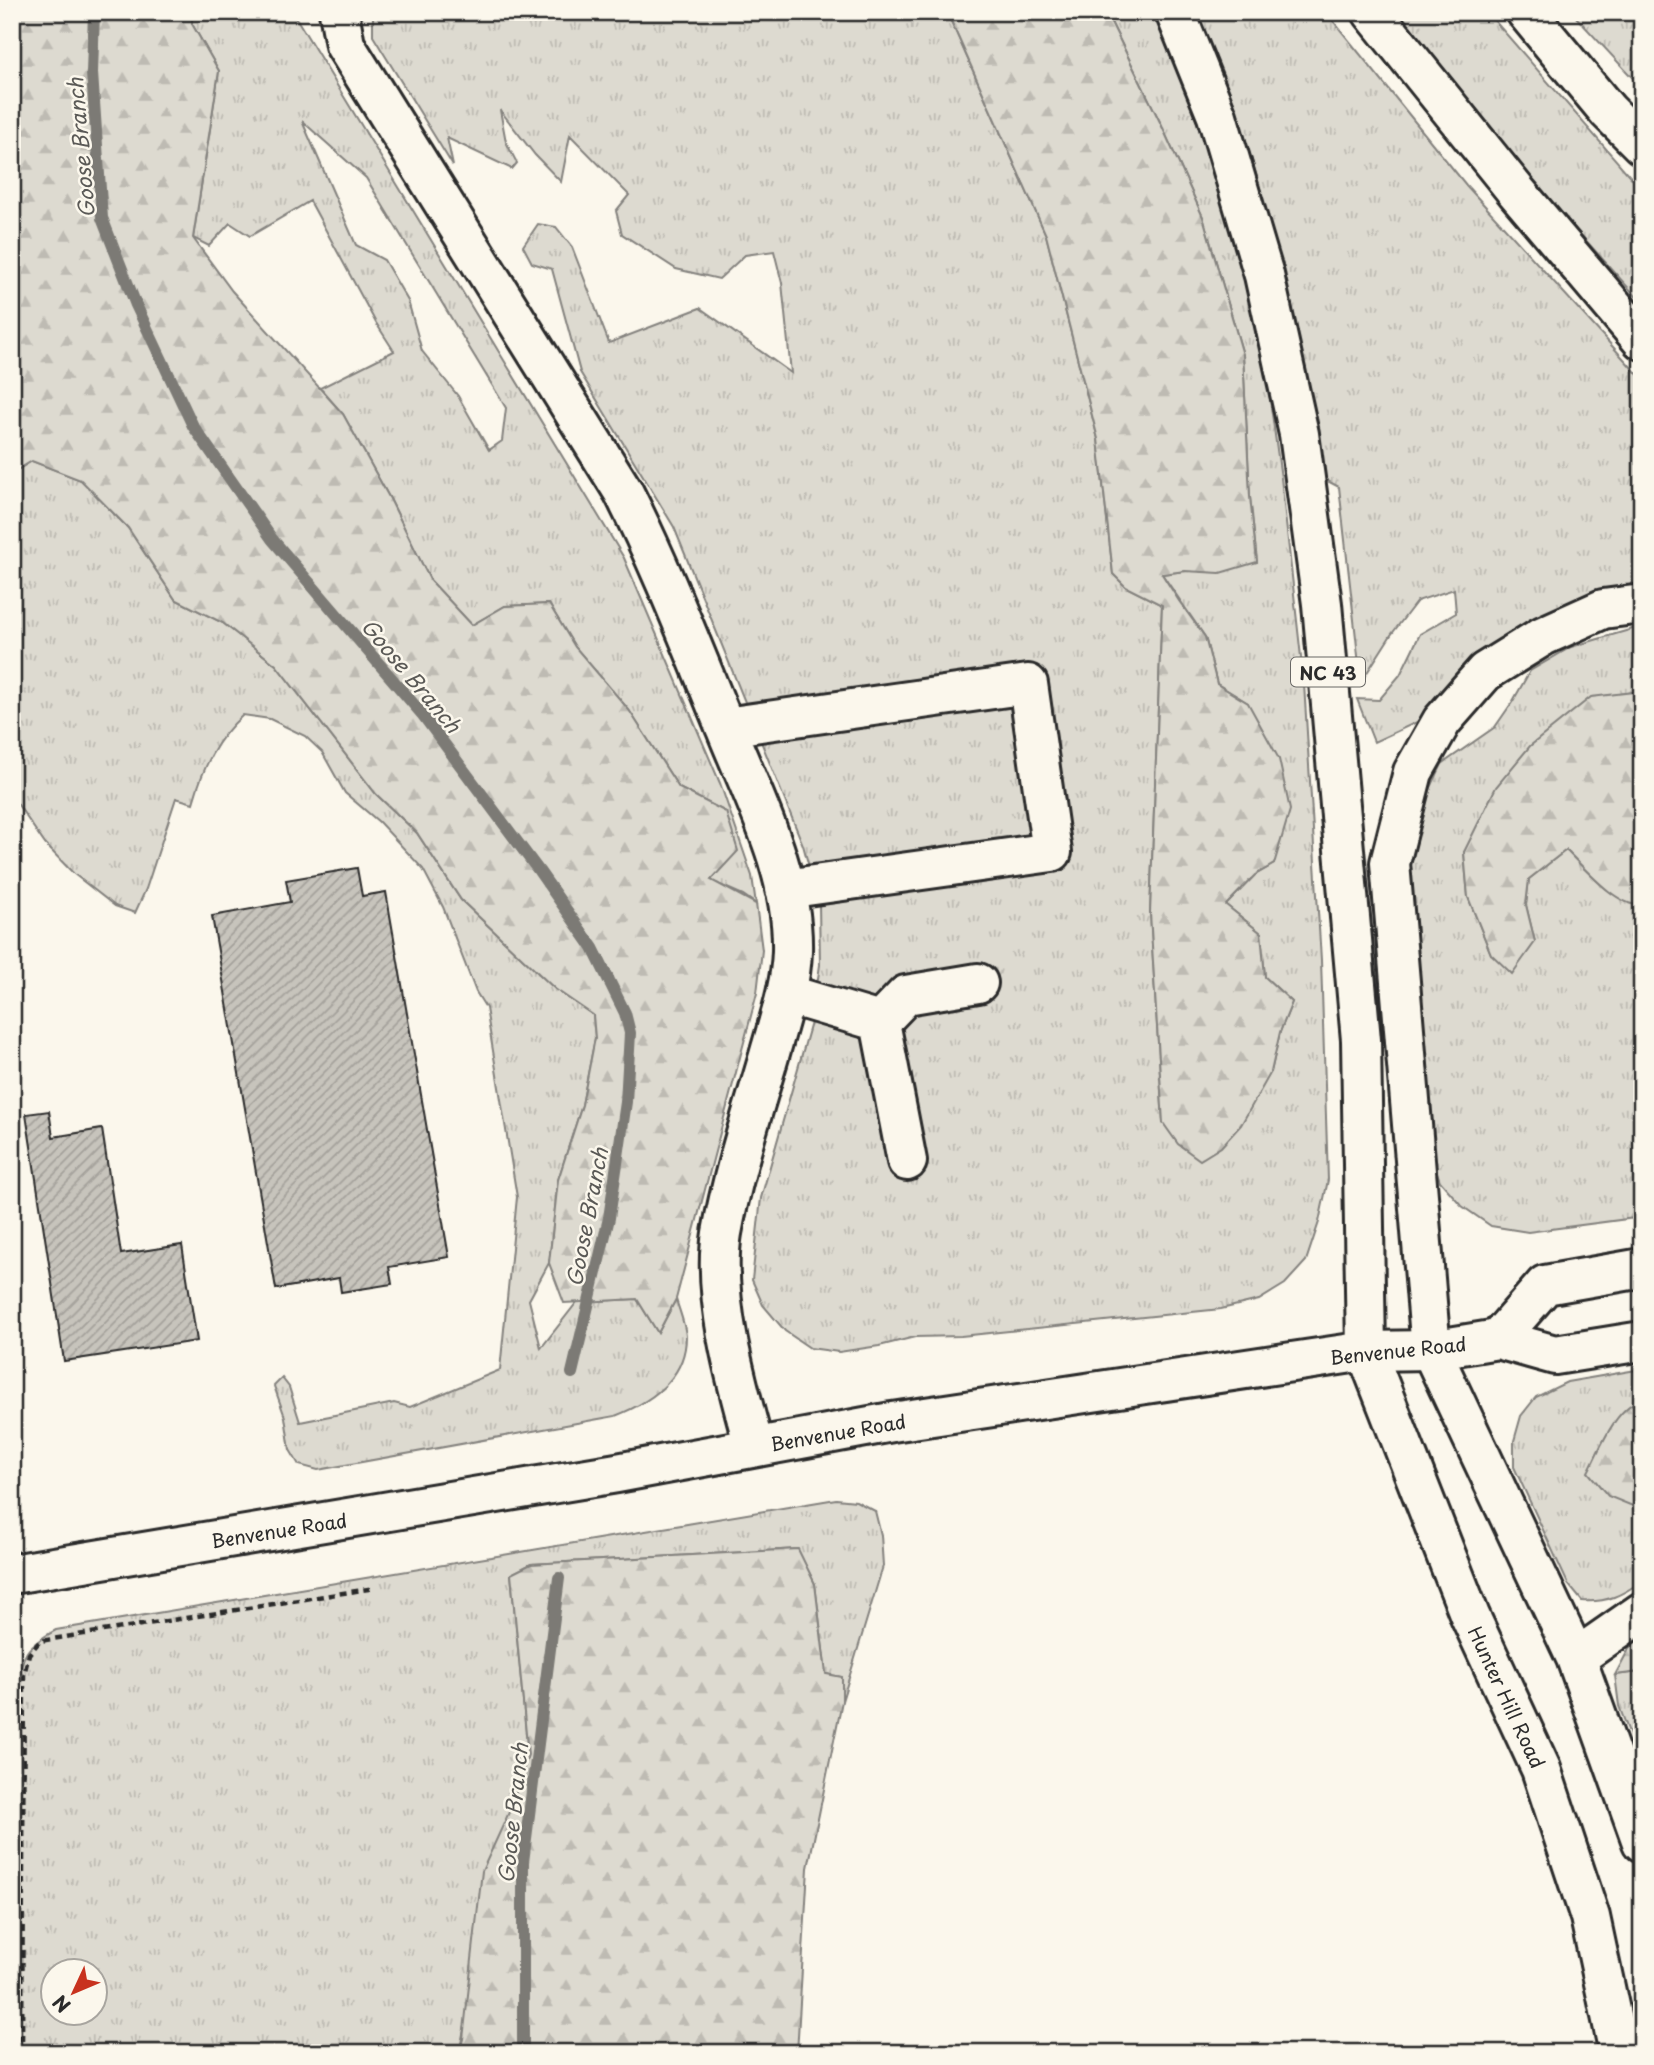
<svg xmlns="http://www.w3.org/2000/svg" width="1654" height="2065" viewBox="0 0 1654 2065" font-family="'Playpen Sans',sans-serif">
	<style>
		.grass { fill: url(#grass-tufts); stroke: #84827e; stroke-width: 2; fill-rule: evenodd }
		.forest { fill: url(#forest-firs); stroke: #84827e; stroke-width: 2 }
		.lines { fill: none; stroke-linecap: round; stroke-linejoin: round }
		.stream { stroke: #7b7a75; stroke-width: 12 }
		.building { fill: url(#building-hatch); stroke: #2b2b2b; stroke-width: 2 }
		.minor-casing { stroke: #2b2b2b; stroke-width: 44 }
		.major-casing { stroke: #2b2b2b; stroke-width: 44 }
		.highway-casing { stroke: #2b2b2b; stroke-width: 44 }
		.path { stroke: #2b2b2b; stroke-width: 4.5; stroke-dasharray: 7 5; stroke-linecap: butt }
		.minor { stroke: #fbf7ec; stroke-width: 38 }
		.major { stroke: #fbf7ec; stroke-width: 38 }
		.highway { stroke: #fbf7ec; stroke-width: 38 }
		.labels { text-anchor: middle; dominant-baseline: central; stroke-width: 5; stroke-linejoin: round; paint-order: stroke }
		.shield { fill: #fbf7ec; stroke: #696865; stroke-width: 2 }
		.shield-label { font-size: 18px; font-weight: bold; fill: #2b2b2b }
		.street-label { font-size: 19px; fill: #2b2b2b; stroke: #fbf7ec }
		.water-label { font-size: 21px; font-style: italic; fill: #5a5956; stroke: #fbf7ec }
	</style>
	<defs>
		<pattern id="grass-tufts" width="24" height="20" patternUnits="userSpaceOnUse" patternTransform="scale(1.75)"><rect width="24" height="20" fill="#dddad0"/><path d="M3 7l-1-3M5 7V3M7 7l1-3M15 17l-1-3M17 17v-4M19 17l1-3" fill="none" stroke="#bebbb3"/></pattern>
		<pattern id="forest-firs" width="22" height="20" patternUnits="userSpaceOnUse" patternTransform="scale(1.75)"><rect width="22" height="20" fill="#dddad0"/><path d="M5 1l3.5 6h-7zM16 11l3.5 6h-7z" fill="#bebbb3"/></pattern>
		<pattern id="building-hatch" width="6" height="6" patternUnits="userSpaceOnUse" patternTransform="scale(1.75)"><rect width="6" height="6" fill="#c7c4bc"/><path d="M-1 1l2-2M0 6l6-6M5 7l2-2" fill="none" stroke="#a29f99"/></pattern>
	</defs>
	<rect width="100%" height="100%" fill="#fbf7ec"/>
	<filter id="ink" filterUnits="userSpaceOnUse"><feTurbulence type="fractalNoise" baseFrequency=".0143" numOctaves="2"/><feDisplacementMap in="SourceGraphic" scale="14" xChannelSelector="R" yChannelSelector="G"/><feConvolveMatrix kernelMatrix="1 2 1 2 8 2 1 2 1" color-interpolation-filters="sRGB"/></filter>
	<g filter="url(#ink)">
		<path class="grass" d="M192,12H291L298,21L624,558L720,783L752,876L756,904L743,895L711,881L726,812L679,788L629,710L575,647L549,604L505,606L472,625L430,580L390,499L343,414L320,388L394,351L376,323L310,201L250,236L230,223L209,246L193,238L219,71L192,24ZM302,121L366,178L506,408L502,441L489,450L458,396L422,351L408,301L384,260L356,245Z
			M373,12H947L1046,235L1098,439L1113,574L1126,587L1162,605L1150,913L1163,1123L1271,1072L1280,1032L1292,1002L1265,977L1261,933L1226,905L1255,875L1274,864L1248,703L1217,684L1205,637L1162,574L1257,562L1250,497L1243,355L1203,217L1160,122L1106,12H1153L1178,66L1206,149L1261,335L1281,478L1304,684L1321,960L1328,1180L1319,1222L1306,1261L1285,1284L1259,1300L1221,1309L961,1336L915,1337L879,1346L839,1352L810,1348L785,1331L763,1305L752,1280L761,1198L812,1019L820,965L819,903L803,845L674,527L580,372L552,269L532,263L523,246L538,224L556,227L572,247L609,343L700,308L791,373L782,283L774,251L745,255L719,279L676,269L622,234L616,211L629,195L570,135L561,182L535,155L500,110L506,142L517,163L512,169L447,138L453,166L373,36Z
			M1196,12H1326L1466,185L1642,379V589L1475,656L1417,722L1374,742L1357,699L1379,700L1400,675L1420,634L1456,613L1454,589L1417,601L1391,635L1361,682L1339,487L1320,477C1300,361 1280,244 1243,132C1230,91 1212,52 1196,12Z
			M1396,12H1487L1642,190V303L1537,186Z
			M1572,12H1642V88L1574,15Z
			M32,461L81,480L128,528L175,599L223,623L276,665L376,794L417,833L461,900L555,989L593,1015L595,1038L582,1105L558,1180L549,1263L529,1300L541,1348L577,1302L637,1299L658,1333L676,1299C679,1310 685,1324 686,1336C686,1379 651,1402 615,1416L318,1470L299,1465L290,1450L285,1417L274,1386L282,1378L289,1387L300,1422L394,1403L410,1407L500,1370L517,1197L486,1008L476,992L443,907L423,869L379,822L345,793L322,752L305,736L270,719L243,715C216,739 203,768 193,803L176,798L146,889L135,913L115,906L74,874L45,844L12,796V473Z
			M1636,628H1642V691L1591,698L1464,852L1468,897L1491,954L1535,942L1526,905L1529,879L1566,850C1582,866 1618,907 1642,905V1217L1528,1232L1491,1226L1462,1206L1440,1181L1427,1143L1406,874L1418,815L1442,764L1495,727L1513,701L1530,671L1571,647Z
			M1642,1369V1400L1634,1401L1642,1509V1581C1622,1595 1607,1603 1582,1601L1568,1584L1514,1467V1441L1521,1416L1536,1397L1567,1382Z
			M836,1499L856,1501L875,1511L881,1535L883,1566L842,1701V1677L826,1674L815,1584L797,1549L531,1564L511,1574L528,1755L511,1807L459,2053H13L16,1690C23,1654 23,1648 56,1630ZM52,1970H94V2012H52Z
			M1640,1672L1642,1675V1767L1619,1706L1615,1675Z"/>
		<path class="forest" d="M12,12H192V24L219,71L193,238L232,291L343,414L390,499L430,580L472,625L505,606L549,604L575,647L629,710L679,788L726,812L738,851L711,880L756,904L762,950L757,993L676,1299L658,1333L637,1299L564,1303L549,1263L558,1180L582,1105L595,1038L593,1015L555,989L461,900L417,833L376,794L276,665L223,623L175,599L128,528L81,480L32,461L12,473Z
			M947,12H1106L1160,122L1203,217L1243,355L1250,497L1257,562L1220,573L1185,571L1162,574L1179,601L1205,637L1217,684L1248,703L1279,759L1290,810L1274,864L1255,875L1226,905L1261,933L1265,977L1292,1002L1280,1032L1271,1072L1241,1125L1221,1147L1200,1160L1178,1144L1163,1123L1150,913L1162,605L1126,587L1113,574L1098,439L1046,235Z
			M1642,691V905C1617,908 1583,866 1566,850L1529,879L1526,905L1535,942L1512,974L1491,954L1468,897L1464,852L1496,787L1530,746L1591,697Z
			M1642,1400V1509H1640L1608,1496L1588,1472C1599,1451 1616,1405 1642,1400Z
			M798,1549L815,1584L826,1674L842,1677V1701L808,1868L797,2053H459L463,2039L482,1871L511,1808L528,1755L511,1574L531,1564Z
			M1642,1637V1675L1639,1672L1615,1675L1631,1645Z"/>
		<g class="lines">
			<path class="stream" d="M94,12L92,73L102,218L136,305L193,426L272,539L422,714L539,871L593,948L625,1013L630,1033L626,1102L609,1218L572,1373
				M523,2053V1862L559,1578"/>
		</g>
		<path class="building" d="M357,868L362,896L386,892L449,1257L389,1267L392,1284L341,1292L339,1278L276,1289L212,916L290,902L286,880Z
			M49,1111L53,1137L102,1129L121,1254L182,1245L197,1341L64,1361L26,1114Z"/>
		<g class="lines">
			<g class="minor-casing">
				<path id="minor" d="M339,12L345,45L623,491C662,568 693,649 726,729C754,799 794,873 792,951C791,984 780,1017 771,1049C754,1109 733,1171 722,1233C712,1296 737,1385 754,1446
					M725,727L1028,684L1052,852L785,889
					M786,994L880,1022L907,1161
					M880,1022L906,995L978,983
					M1431,1350L1576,1658L1642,1842
					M1366,1351L1470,1616L1541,1769L1590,1917L1619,2053
					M1576,1658L1642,1612"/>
			</g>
			<g class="major-casing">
				<path id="major" d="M1498,1339L1555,1355L1642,1341
					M12,1574L617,1473L892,1422L1366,1351L1431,1350L1498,1339L1545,1285L1642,1268"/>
			</g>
			<g class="highway-casing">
				<path id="highway" d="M1175,12L1217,116L1264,275L1299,434L1322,604L1361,1040L1366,1351
					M1372,12L1516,191L1642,340
					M1526,12L1608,111L1642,145
					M1431,1350L1390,863L1413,772L1442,721L1485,672L1543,636L1603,609L1642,604"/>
			</g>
			<path class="path" d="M22,2053L24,1675L29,1654L40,1641L375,1588"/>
			<use href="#minor" class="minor"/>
			<use href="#major" class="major"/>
			<use href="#highway" class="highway"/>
		</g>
	</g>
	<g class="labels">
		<rect class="shield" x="1291" y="657.5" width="74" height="29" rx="5"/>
		<g class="shield-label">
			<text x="1328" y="672">NC 43</text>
		</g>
		<g class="street-label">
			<text transform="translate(1398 1350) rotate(-6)">Benvenue Road</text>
			<text transform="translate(838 1432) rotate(-10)">Benvenue Road</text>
			<text transform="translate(279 1530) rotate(-9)">Benvenue Road</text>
			<text transform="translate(1507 1697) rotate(65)">Hunter Hill Road</text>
		</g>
		<g class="water-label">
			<text transform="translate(80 148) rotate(-95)">Goose Branch</text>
			<text transform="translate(412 675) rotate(50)">Goose Branch</text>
			<text transform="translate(586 1217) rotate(-79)">Goose Branch</text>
			<text transform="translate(512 1813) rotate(-84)">Goose Branch</text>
		</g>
	</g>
	<rect width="1654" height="2065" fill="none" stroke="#fbf7ec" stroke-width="42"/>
	<rect x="21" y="21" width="1612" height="2023" fill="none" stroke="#2b2b2b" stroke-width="2.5" filter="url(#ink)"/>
	<g transform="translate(74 1992) rotate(226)"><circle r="33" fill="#fbf7ec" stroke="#a8a59f" stroke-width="2"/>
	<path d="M0-5L12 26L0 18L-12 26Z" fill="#c8321e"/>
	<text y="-10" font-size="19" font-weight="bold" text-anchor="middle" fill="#2b2b2b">N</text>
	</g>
</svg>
